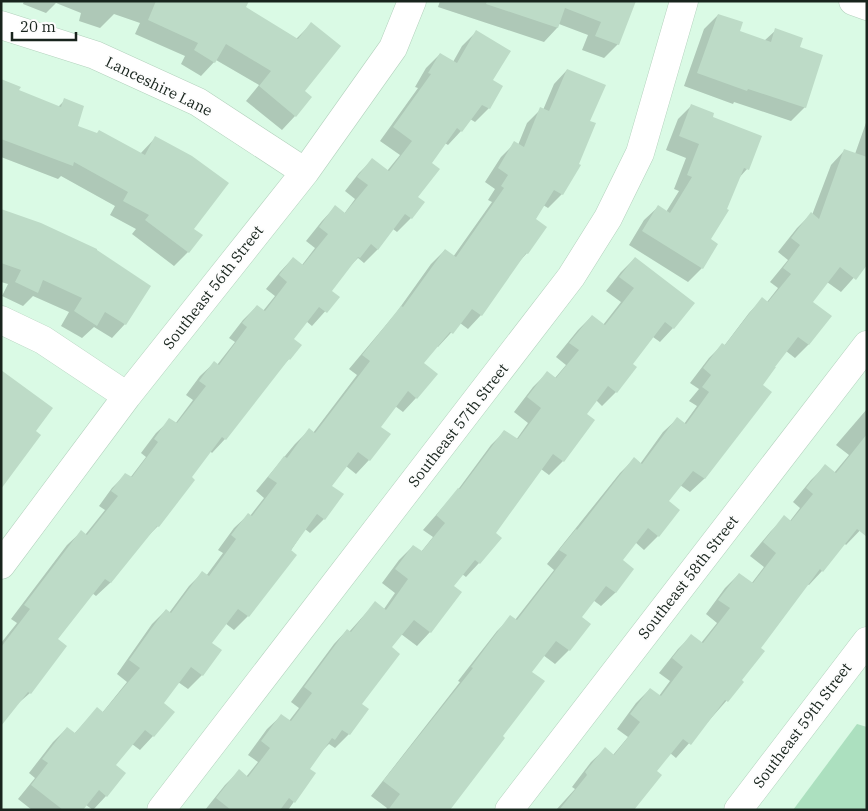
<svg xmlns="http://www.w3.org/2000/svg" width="868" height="811" viewBox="0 0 868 811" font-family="'IBM Plex Serif',serif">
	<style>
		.green { fill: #ace0bf }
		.shadow { fill: #0003 }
		.building { fill: #bddbc7 }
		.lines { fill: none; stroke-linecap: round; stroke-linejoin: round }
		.minor-casing { stroke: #b3d2bd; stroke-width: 29 }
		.major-casing { stroke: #b3d2bd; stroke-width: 29 }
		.minor { stroke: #fff; stroke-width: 28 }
		.major { stroke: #fff; stroke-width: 28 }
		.labels { text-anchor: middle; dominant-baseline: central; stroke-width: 4; stroke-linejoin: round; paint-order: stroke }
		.street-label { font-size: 15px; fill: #18241d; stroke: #fdfdfd }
	</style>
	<rect width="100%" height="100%" fill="#dafae5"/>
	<path class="green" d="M857,724L867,727V810H793Z"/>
	<path class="shadow" d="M24,1H248L244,8L296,39L311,24L303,91L295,116L282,130L246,101L259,85L216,60L201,76L181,64L185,56L135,34L140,23L114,14L100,28L79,21L81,13L56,3L46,13L23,4Z
		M440,1H635L618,44L604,58L582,50L588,35L559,24L557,28L544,42L438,7Z
		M718,15L738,32L764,41L776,30L798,48L805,107L791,121L734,102L733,104L684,86L704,29Z
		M476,32L492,81L489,108L475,122L470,119L461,131L448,145L445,143L430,163L417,197L411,218L397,232L393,229L378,249L364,263L358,258L348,268L330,291L338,297L312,326L306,321L292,339L289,359L280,369L225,439L212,453L210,451L190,477L158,526L144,540L110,583L96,596L92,593L56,640L30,693L15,706L1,724V643L17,623L11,619L67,545L81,532L85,535L105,510L99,506L112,488L125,475L130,478L146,457L141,453L156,433L170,420L175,424L193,400L186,395L200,376L214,363L217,365L235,342L229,338L243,320L257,306L263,311L275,296L266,289L280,272L293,258L302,265L315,248L306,241L322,221L335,207L344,214L355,199L345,191L359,173L372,160L387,171L400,155L380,141L418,88L415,87L426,68L440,54L453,62L462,46Z
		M567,70L589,122L577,164L579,166L562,194L548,208L543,205L535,220L527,253L518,263L481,315L468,329L460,323L438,347L437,346L423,363L416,398L403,412L395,406L380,427L369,460L356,474L346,466L331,486L324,519L310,533L305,529L248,616L234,630L225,623L210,644L202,675L188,689L178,682L163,703L153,736L140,750L132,744L114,766L106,796L93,810L86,805L82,810H32L18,799L35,778L29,773L53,742L67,728L74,734L97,709L102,713L127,682L117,674L152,624L166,610L169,613L189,586L202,573L206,576L223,553L218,550L234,528L248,515L250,516L264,498L256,491L295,444L309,430L313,433L357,375L349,369L396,313L431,264L445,250L453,257L492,202L488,200L495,189L485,182L501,157L515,143L518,145L527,123L541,109L543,110L554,84Z
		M1,80L18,91L58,107L65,100L76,126L140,154L156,137L193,229L201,235L188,252L174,266L132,234L136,229L110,215L115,206L61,176L58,179L1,157Z
		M692,105L711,118L747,169L738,179L709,240L717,244L702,268L688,282L629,245L644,220L658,207L666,212L679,191L674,189L686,158L666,150L678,119Z
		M867,120V263L841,292L827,282L811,302L809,344L795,358L786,351L761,385L741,430L704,479L690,492L680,485L667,501L678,510L658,536L644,550L635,542L621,560L633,569L615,593L601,606L593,600L580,618L589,624L569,650L555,664L543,655L530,672L448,810H386L387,808L371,796L460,682L458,681L497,631L511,617L515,620L554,570L547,564L620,473L634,459L640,464L663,432L677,419L684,424L697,406L689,401L699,389L690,383L709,358L722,345L724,346L749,313L762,299L767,302L778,288L770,282L788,260L778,252L797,228L811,214L812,215L831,165L844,151L855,154Z
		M1,211L125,324L112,338L94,327L82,338L61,326L69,312L33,296L23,306L2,296L8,284L1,282Z
		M635,258L673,328L660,342L653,337L631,364L616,392L602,406L596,400L585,414L563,461L549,475L541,469L494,533L479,563L466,577L462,574L452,586L430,632L417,646L401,634L390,648L360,704L349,734L335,748L329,744L321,752L308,769L314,774L288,810H205L225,785L239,771L246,777L258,762L248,755L267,729L281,716L289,721L299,708L291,702L334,644L347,630L349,632L375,603L384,609L395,593L382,583L399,560L413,546L421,552L433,537L423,530L457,491L491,445L505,431L516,440L528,423L514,412L533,387L547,373L555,378L566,365L556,357L578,330L592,316L603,325L621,302L606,291L621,272Z
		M867,409V523L846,545L844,543L822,571L809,585L807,584L759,648L740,680L743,682L676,758L670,753L656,771L632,810H556L575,789L572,787L591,762L605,749L613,755L628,737L617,729L636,703L650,689L659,696L670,681L659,673L678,649L691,636L701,643L717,623L706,614L725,588L739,574L751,584L764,567L750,556L771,531L785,517L790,521L800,508L793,502L811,480L825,466L834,473L849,455L836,445Z"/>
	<path class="building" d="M156,1H249L246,7L298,39L311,22L341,46L305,91L312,97L296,117L259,86L271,71L226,44L215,63L194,50L198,43L148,20Z
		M487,1H636L619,45L595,36L601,22L565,8L558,28L486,4Z
		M718,14L743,22L740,31L771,42L775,28L803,38L800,47L823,55L806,108L748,89L747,91L697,73Z
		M476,30L511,51L493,80L503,86L490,109L482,105L462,132L457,128L432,163L440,169L418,197L425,202L412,219L405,214L378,250L371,244L360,258L358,257L332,291L340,297L327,313L319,307L294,339L302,345L290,360L289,359L226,440L222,437L192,477L195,480L159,527L157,526L111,583L105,579L58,639L67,646L31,694L28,692L1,726V647L30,609L24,605L81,530L87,535L118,496L111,491L125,473L132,477L158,442L154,439L169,418L177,423L206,386L199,381L214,361L219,365L247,327L242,323L257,305L265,311L287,282L279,275L293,257L303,265L328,234L319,227L335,205L345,213L368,185L357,177L372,158L389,171L412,141L393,127L431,74L428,73L440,53L457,63Z
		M567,69L606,85L590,121L596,123L579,164L581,165L563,195L554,190L536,219L547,227L528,254L526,253L482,316L472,309L453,334L450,332L424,363L438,374L417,399L408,391L381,427L391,434L370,461L358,452L332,486L344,494L325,520L317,514L291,550L297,555L249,617L238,609L212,643L222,650L203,676L191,667L164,703L175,712L154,737L145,730L116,765L126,773L107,797L99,790L83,810H63L31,785L48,763L42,759L67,727L75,733L97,707L103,712L140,668L129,660L151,629L166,609L171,613L202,571L209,576L236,539L231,535L248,513L252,516L277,483L268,477L284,456L287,458L309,428L315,433L370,361L362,355L401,306L403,307L445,249L456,257L504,188L501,186L508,175L498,168L514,141L524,147L540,107L549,111Z
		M1,79L21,87L19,90L61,107L64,98L84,106L78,126L97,133L99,130L145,155L155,136L192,156L229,183L194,229L203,235L189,253L145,220L149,215L123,201L128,192L74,162L73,166L1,139Z
		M691,104L714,113L713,117L762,136L749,170L744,168L727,209L729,210L711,239L718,244L703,269L642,231L658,205L670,213L692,177L687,175L699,144L679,136Z
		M844,149L867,157V265L856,280L840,267L813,302L832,316L809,345L798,337L775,367H776L763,385L772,392L705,479L693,471L669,501L680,510L659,537L648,528L623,560L634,569L616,593L606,586L582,617L591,624L570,651L556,641L532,672L545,681L503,736L505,738L450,810H388L400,794L383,781L473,668L471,667L510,615L517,620L567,555L559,550L576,529L577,530L634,457L642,464L677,417L686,424L709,392L702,387L711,375L703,368L722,343L725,345L762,297L768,302L791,274L783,268L800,245L791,238L811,212L819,219Z
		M1,209L41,223L97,249V250L151,286L126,325L105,312L97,326L74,311L82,298L43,280L38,293L15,282L21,270L1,263Z
		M635,257L695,303L674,329L665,322L633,364L637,367L617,393L608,386L587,414L595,420L564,462L553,454L496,533L502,538L480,564L475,560L454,586L462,592L431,633L414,620L392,647L400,654L362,704L369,709L350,735L342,730L335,740L332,738L310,769L316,773L295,803L289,798L280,810H231L216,798L239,769L248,777L270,748L261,741L281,714L291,721L312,693L304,687L347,629L351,632L375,601L386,610L408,579L395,569L413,545L422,551L445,523L436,515L458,488L460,489L504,430L518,439L541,408L527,397L547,371L556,378L579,350L569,343L592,315L605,325L634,288L619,277Z
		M1,370L53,408L36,431L41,435L1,489Z
		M867,434V537L857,529L823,572L820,569L761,648L765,651L742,680L744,682L728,702L725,700L691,745L683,739L657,771L662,775L634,810H559L587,775L585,772L605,747L614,755L640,722L630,714L650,688L661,696L683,667L672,658L691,634L703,643L730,608L718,600L739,573L753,583L776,553L763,542L784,515L791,521L813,494L806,488L825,464L836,473Z"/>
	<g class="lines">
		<g class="minor-casing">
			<path id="minor" d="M853,1L867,6
				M1,25L95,55L198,102L305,172
				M1,320L43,340L127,396
				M1,565L127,396L305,172L393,48L412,1
				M161,810L571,277L608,218L640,153L684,1
				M509,810L867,345"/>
		</g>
		<g class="major-casing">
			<path id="major" d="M738,810L867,641"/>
		</g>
		<use href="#minor" class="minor"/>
		<use href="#major" class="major"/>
	</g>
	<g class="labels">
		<g class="street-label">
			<text transform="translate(159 86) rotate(26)">Lanceshire Lane</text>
			<text transform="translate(213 287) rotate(-52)">Southeast 56th Street</text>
			<text transform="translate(458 425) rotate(-52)">Southeast 57th Street</text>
			<text transform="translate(688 577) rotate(-52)">Southeast 58th Street</text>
			<text transform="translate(802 725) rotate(-53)">Southeast 59th Street</text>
		</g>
	</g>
	<rect width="868" height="811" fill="none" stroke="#18241d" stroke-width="5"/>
	<path d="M12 32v8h64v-8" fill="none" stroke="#18241d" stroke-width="2.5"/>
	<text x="20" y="32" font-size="15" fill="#18241d" stroke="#fdfdfd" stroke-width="4" paint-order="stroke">20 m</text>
</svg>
